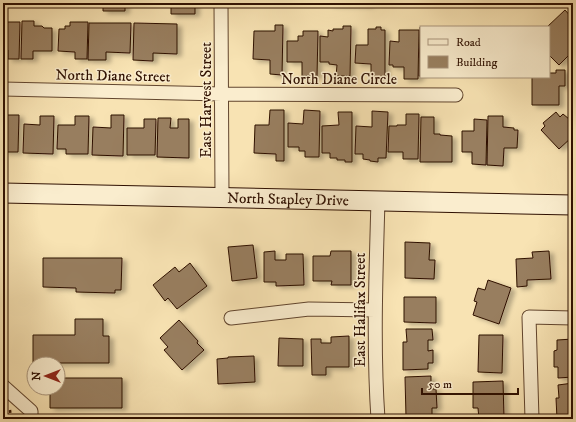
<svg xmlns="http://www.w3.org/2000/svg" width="576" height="422" viewBox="0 0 576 422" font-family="'IM FELL DW Pica',serif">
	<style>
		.building { fill: #987e5e; stroke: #2f1001; filter: url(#shadow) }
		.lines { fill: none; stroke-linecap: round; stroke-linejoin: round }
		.minor-casing { stroke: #61452e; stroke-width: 15 }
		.secondary-casing { stroke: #2f1001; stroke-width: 21 }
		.path { stroke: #2f1001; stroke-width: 2.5; stroke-dasharray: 3 2; stroke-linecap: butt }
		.minor { stroke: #faedce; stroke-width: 13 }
		.secondary { stroke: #faedce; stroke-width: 19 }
		.labels { text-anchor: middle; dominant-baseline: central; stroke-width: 3; stroke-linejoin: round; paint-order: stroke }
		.street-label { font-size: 15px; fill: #2f1001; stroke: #faedce }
	</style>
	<defs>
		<filter id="shadow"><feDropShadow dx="4.5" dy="2.5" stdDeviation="2" flood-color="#0004"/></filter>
	</defs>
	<rect width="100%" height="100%" fill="#f8e3b3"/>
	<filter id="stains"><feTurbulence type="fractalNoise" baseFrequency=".005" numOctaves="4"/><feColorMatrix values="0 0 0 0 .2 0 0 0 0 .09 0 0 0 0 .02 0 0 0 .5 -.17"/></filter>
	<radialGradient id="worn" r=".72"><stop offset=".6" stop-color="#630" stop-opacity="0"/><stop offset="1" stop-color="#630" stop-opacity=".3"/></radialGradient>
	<path class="building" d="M103,3H125V11H103Z
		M171,3H195V14H171Z
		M329,3H369V5L329,4Z
		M565,10L573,19V51L559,65L549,55V27H547Z
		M22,21H34V26H42L44,28H52V51H33V59H21Z
		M3,22H20L19,59H8V50H3Z
		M70,22H88L87,59H75V52L58,51L59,29H65V26H70Z
		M89,23H131L130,53L106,52V60H88Z
		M134,23L177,24V54L153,53V61L133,60Z
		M275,25H283L282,75L270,74V60L253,59L254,31H275Z
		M343,26H351L350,76H336L337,65L329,64V62H320V36L328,37V30L333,31V29H343Z
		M376,27H381V30H385V78H371V64L355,63L356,45H368V29H376Z
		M420,27H421V76H419Z
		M399,30H419L418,79H404V67H393V65H389L390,41L399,42Z
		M303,31H318L317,76H302V62H287V41H298V36H303Z
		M556,70H565V86H559V105H532V77H549V73H556Z
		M270,110H284V161H276V154L254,153L255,125H269Z
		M304,110L320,111L319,157H305V151H299V147H288V123L303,124Z
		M372,111L388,112L386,158H378V162L370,161V160L363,159V154H355L356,126L372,127Z
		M338,112H352V162H345V160H337V158H330V153H322V126L339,125Z
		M556,112L560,117L563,114L569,119L571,116L573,118V138L572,137L559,149L541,130L545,126L543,123Z
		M406,114H419L418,159H403V152H388L389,126H397V125H406Z
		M7,115H19L18,152H3V124H7Z
		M111,115H124L123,156L92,155L93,127L111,128Z
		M40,116H54L53,154L23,153L24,124L40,125Z
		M75,116H89L88,154H66V149H57L58,125H75Z
		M488,116H503V127L514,128V130H518L517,148H504L503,166L487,165Z
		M421,117H434V134H440V135L452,136V162H420Z
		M158,118H171L170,128H178V119H189V158L157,157Z
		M144,119H156L155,155H127V128H144Z
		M474,119L487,120L486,165L472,164V152H462V131H474Z
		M405,242L430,243L429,260H435L434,279L405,278Z
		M253,245L257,278L232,281L228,247Z
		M275,251V260H286V254H303L304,285L276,286V282H264V252Z
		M331,251H351V285H331L332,281H313V256H330Z
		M549,251L551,279L527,280V286L517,287L516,259L533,258L532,252Z
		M43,258H122L121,290H115V293L76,292V288L43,287Z
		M571,260H573V286H571Z
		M190,263L207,286L177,309L168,298L165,301L153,285L175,267L179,272Z
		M488,280L511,288L499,324L473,315L477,302L474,301L478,288L485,290Z
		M404,297H436V323L404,322Z
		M75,319H103V336H109V363H33V335H75Z
		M179,320L198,341L197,343L204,350L182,370L164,350L168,347L160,338Z
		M406,329H432L433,340H428V351L433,350V363H428V369L403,370V342H407Z
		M479,335H503L502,373L478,372Z
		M349,336V367H326V375H312L311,339H321V343H331V337Z
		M279,338L303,339V366H278Z
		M573,339V377L558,378V367H554V351L557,350V340Z
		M254,356L255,382L218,384L217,359L228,358V357Z
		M431,376V389H436L437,408H432V416L406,417L405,377Z
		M58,378H122V408H50V388H58Z
		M503,381L504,419H479L478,408H473V382Z
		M573,383V419H557L556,398H559L558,385Z"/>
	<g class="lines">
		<g class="minor-casing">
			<path id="minor" d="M221,3L222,197
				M3,89L222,94L456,95
				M378,200C376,273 373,346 378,419
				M231,318L309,309L375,310
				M3,386L31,411V419
				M532,419L529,317L573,318"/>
		</g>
		<g class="secondary-casing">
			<g id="secondary">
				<path id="s1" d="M3,193L573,205"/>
			</g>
		</g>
		<path class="path" d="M10,410L11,419"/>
		<use href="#minor" class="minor"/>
		<use href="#secondary" class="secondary"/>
	</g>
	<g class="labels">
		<g class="street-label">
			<text transform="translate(113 76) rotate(1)">North Diane Street</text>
			<text x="339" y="79">North Diane Circle</text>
			<text transform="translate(206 100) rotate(-90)">East Harvest Street</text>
			<text stroke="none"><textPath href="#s1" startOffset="285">North Stapley Drive</textPath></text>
			<text transform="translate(360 310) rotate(-90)">East Halifax Street</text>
		</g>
	</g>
	<rect width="576" height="422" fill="none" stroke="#f8e3b3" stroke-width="16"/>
	<rect x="4" y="4" width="568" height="414" fill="none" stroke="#2f1001" stroke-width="2"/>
	<rect x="8" y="8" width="560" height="406" fill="none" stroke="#2f1001"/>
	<rect x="420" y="26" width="130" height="52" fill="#faedce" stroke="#a9957c"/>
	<rect x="428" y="39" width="20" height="6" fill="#faedce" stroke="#a9957c"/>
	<text x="456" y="46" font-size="12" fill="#2f1001">Road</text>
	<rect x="428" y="56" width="20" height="12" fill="#987e5e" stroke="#a9957c"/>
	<text x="456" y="66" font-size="12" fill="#2f1001">Building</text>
	<g transform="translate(46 376) rotate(270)"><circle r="19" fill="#faedce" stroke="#a9957c"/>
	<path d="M0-3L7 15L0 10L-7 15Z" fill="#8f2418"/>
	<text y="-6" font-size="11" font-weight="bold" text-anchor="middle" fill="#2f1001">N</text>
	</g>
	<path d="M422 388v6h96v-6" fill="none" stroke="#2f1001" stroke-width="2"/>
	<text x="428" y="388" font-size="12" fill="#2f1001" stroke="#faedce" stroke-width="3" paint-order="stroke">50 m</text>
	<rect width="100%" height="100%" filter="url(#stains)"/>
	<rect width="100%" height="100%" fill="url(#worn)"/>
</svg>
